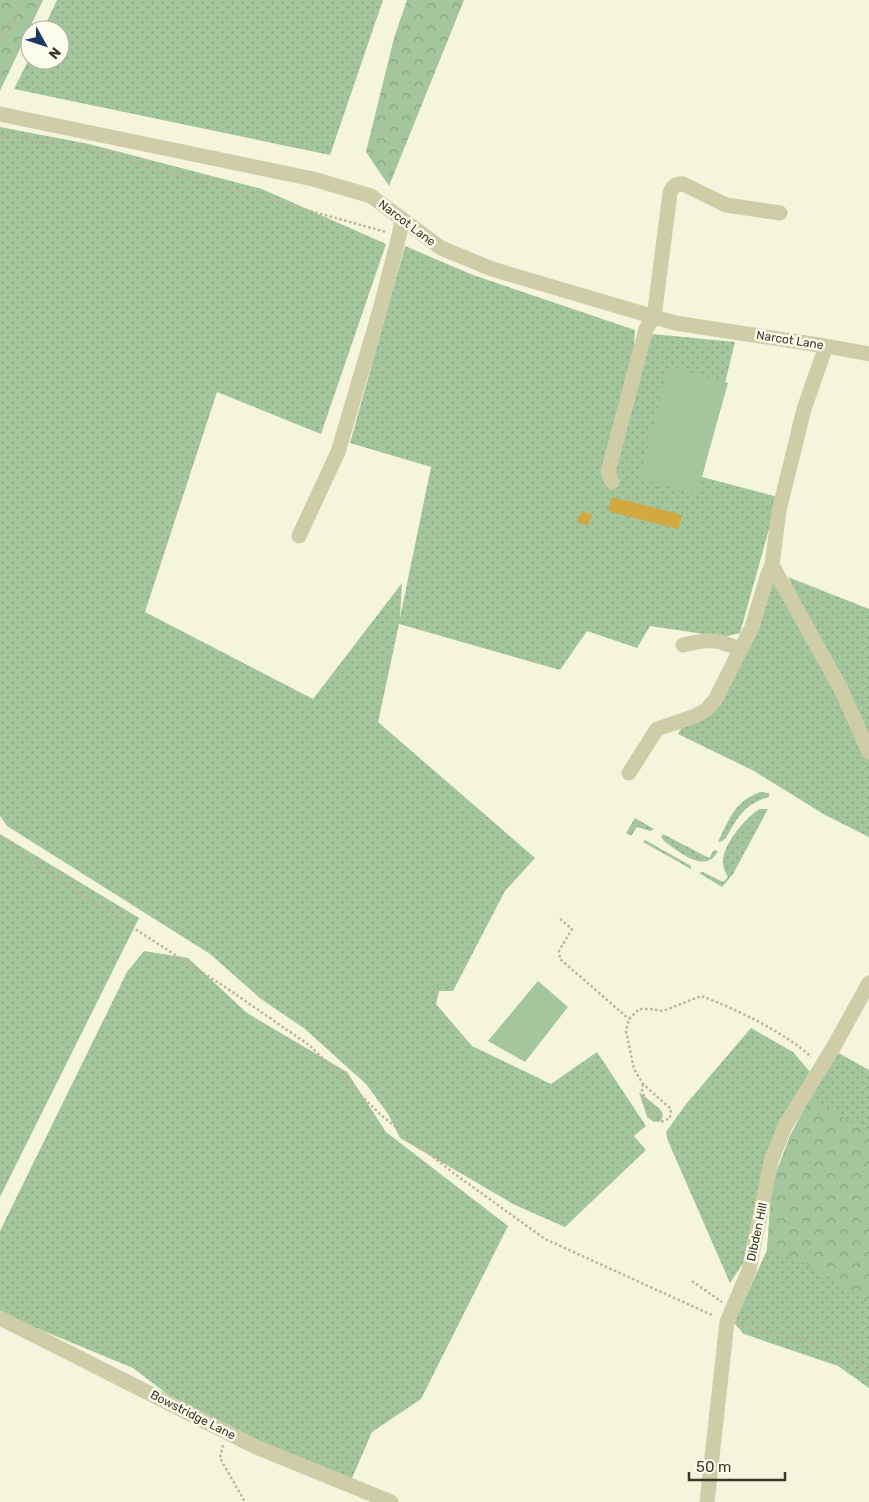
<svg xmlns="http://www.w3.org/2000/svg" width="869" height="1502" viewBox="0 0 869 1502" font-family="Rubik,sans-serif">
	<style>
		.grass { fill: url(#grass-dots) }
		.forest { fill: url(#forest-crowns) }
		.pitch { fill: #a4c69c }
		.building { fill: #d2a83f }
		.lines { fill: none; stroke-linecap: round; stroke-linejoin: round }
		.path { stroke: #bbb792; stroke-width: 2.5; stroke-dasharray: 2.5 2.5; stroke-linecap: butt }
		.minor { stroke: #cfcca8; stroke-width: 15 }
		.labels { text-anchor: middle; dominant-baseline: central; stroke-width: 5; stroke-linejoin: round; paint-order: stroke }
		.street-label { font-size: 12px; fill: #3b3729; stroke: #fcfceb }
	</style>
	<defs>
		<pattern id="grass-dots" width="8" height="8" patternUnits="userSpaceOnUse" patternTransform="scale(1.25)"><rect width="8" height="8" fill="#a4c69c"/><path d="M2 2h.1M6 6h.1" fill="none" stroke="#87a27f" stroke-width="1.8" stroke-linecap="round"/></pattern>
		<pattern id="forest-crowns" width="20" height="18" patternUnits="userSpaceOnUse" patternTransform="scale(1.25)"><rect width="20" height="18" fill="#a4c69c"/><path d="M2 6a3 3 0 1 1 6 0M12 15a3 3 0 1 1 6 0" fill="none" stroke="#87a27f"/></pattern>
	</defs>
	<rect width="100%" height="100%" fill="#f5f5de"/>
	<path class="grass" d="M57,0H383L330,155L14,89L30,57V60H60V30H43Z
		M0,127L89,144L262,189L386,244L321,434L217,392L145,612L313,699L402,583L400,618L431,467L350,443L405,246L473,275L635,330L634,345L645,349L653,334L735,342L702,477L778,497L740,633L724,637L650,626L637,648L587,631L560,670L399,624L378,722L535,858L505,891L453,991H439L436,1004L472,1046L551,1084L597,1052L646,1126L634,1136L646,1150L565,1227L515,1205L400,1138L388,1114L366,1084L305,1029L261,999L210,954L7,826L0,816Z
		M771,574L776,576L869,759V837L825,815L754,771L678,734L683,725L699,718Z
		M788,577L869,609V736Z
		M760,792L769,793V797C744,804 738,817 726,838L722,841L718,842C730,818 734,802 760,792Z
		M760,809H768L733,874L722,887L699,873L703,872L723,882L728,877C725,872 723,868 723,862C722,846 746,816 760,809Z
		M635,818L654,829L650,831L637,827L631,836L626,833Z
		M0,834L139,918L0,1197Z
		M663,834L709,858L714,850L718,851C706,875 680,852 665,842L661,837Z
		M645,840L691,866V869L643,842Z
		M144,951L188,958L247,1013L347,1072L386,1132L508,1226L421,1399L372,1432L349,1485L196,1416L133,1368L0,1313V1231L127,972Z
		M751,1028L793,1052L810,1072L778,1132L746,1259L730,1283L668,1141L666,1132L686,1104Z
		M835,1051L869,1070V1388L838,1366L744,1334L734,1323L767,1250L772,1184L790,1136Z
		M639,1092L660,1109L663,1115L661,1121L654,1122L647,1117Z"/>
	<path class="forest" d="M0,0H43L0,91Z
		M407,0H464L389,186L366,152L394,38Z
		M810,1098L860,1127L863,1132L869,1135V1307L857,1296L810,1265L767,1250L772,1184L790,1136Z"/>
	<path class="pitch" d="M669,367L728,383L697,494L639,479Z
		M538,981L568,1007L525,1062L488,1041Z"/>
	<path class="building" d="M612,497L682,515L678,529L608,511Z
		M582,511L592,515L588,526L577,522Z"/>
	<g class="lines">
		<path class="path" d="M0,37L20,9L22,0
			M0,135L83,148L386,232
			M0,836L42,869L225,987L309,1045L381,1115L452,1172L545,1239L714,1316
			M560,919L572,929L559,951L560,959L629,1019
			M643,1084L642,1091L654,1118L661,1122L670,1118L671,1109L643,1084L634,1069L626,1031L629,1019L639,1009H651L663,1011L701,996C732,1007 788,1034 811,1057
			M692,1281L722,1302
			M741,1326L837,1348L869,1372
			M223,1445L220,1458L245,1502"/>
		<path class="minor" d="M0,114L313,179L371,196L441,248L492,269L675,323L826,346L869,354
			M826,346L804,409L779,511L772,565L841,689L869,752
			M612,482L608,472L646,329L654,317L670,193C672,187 676,183 683,184L726,205L780,213
			M299,536L338,452L379,313L399,236L402,219
			M683,645C707,639 718,638 740,650
			M629,773L657,729L695,716L706,710L715,700L752,627L768,574L772,565
			M0,1318L256,1447L391,1502
			M707,1502L727,1322L749,1270L771,1161L785,1126L833,1048L869,983"/>
	</g>
	<g class="labels">
		<g class="street-label">
			<text transform="translate(407 223) rotate(37)">Narcot Lane</text>
			<text transform="translate(790 340) rotate(9)">Narcot Lane</text>
			<text transform="translate(757 1232) rotate(-78)">Dibden Hill</text>
			<text transform="translate(193 1415) rotate(27)">Bowstridge Lane</text>
		</g>
	</g>
	<g transform="translate(45 45) rotate(130)"><circle r="24" fill="#fcfceb" stroke="#afad9d"/>
	<path d="M0-4L9 19L0 12L-9 19Z" fill="#193b61"/>
	<text y="-8" font-size="14" font-weight="bold" text-anchor="middle" fill="#3b3729">N</text>
	</g>
	<path d="M689 1472v8h96v-8" fill="none" stroke="#3b3729" stroke-width="2.5"/>
	<text x="696" y="1472" font-size="15" fill="#3b3729" stroke="#fcfceb" stroke-width="4" paint-order="stroke">50 m</text>
</svg>
